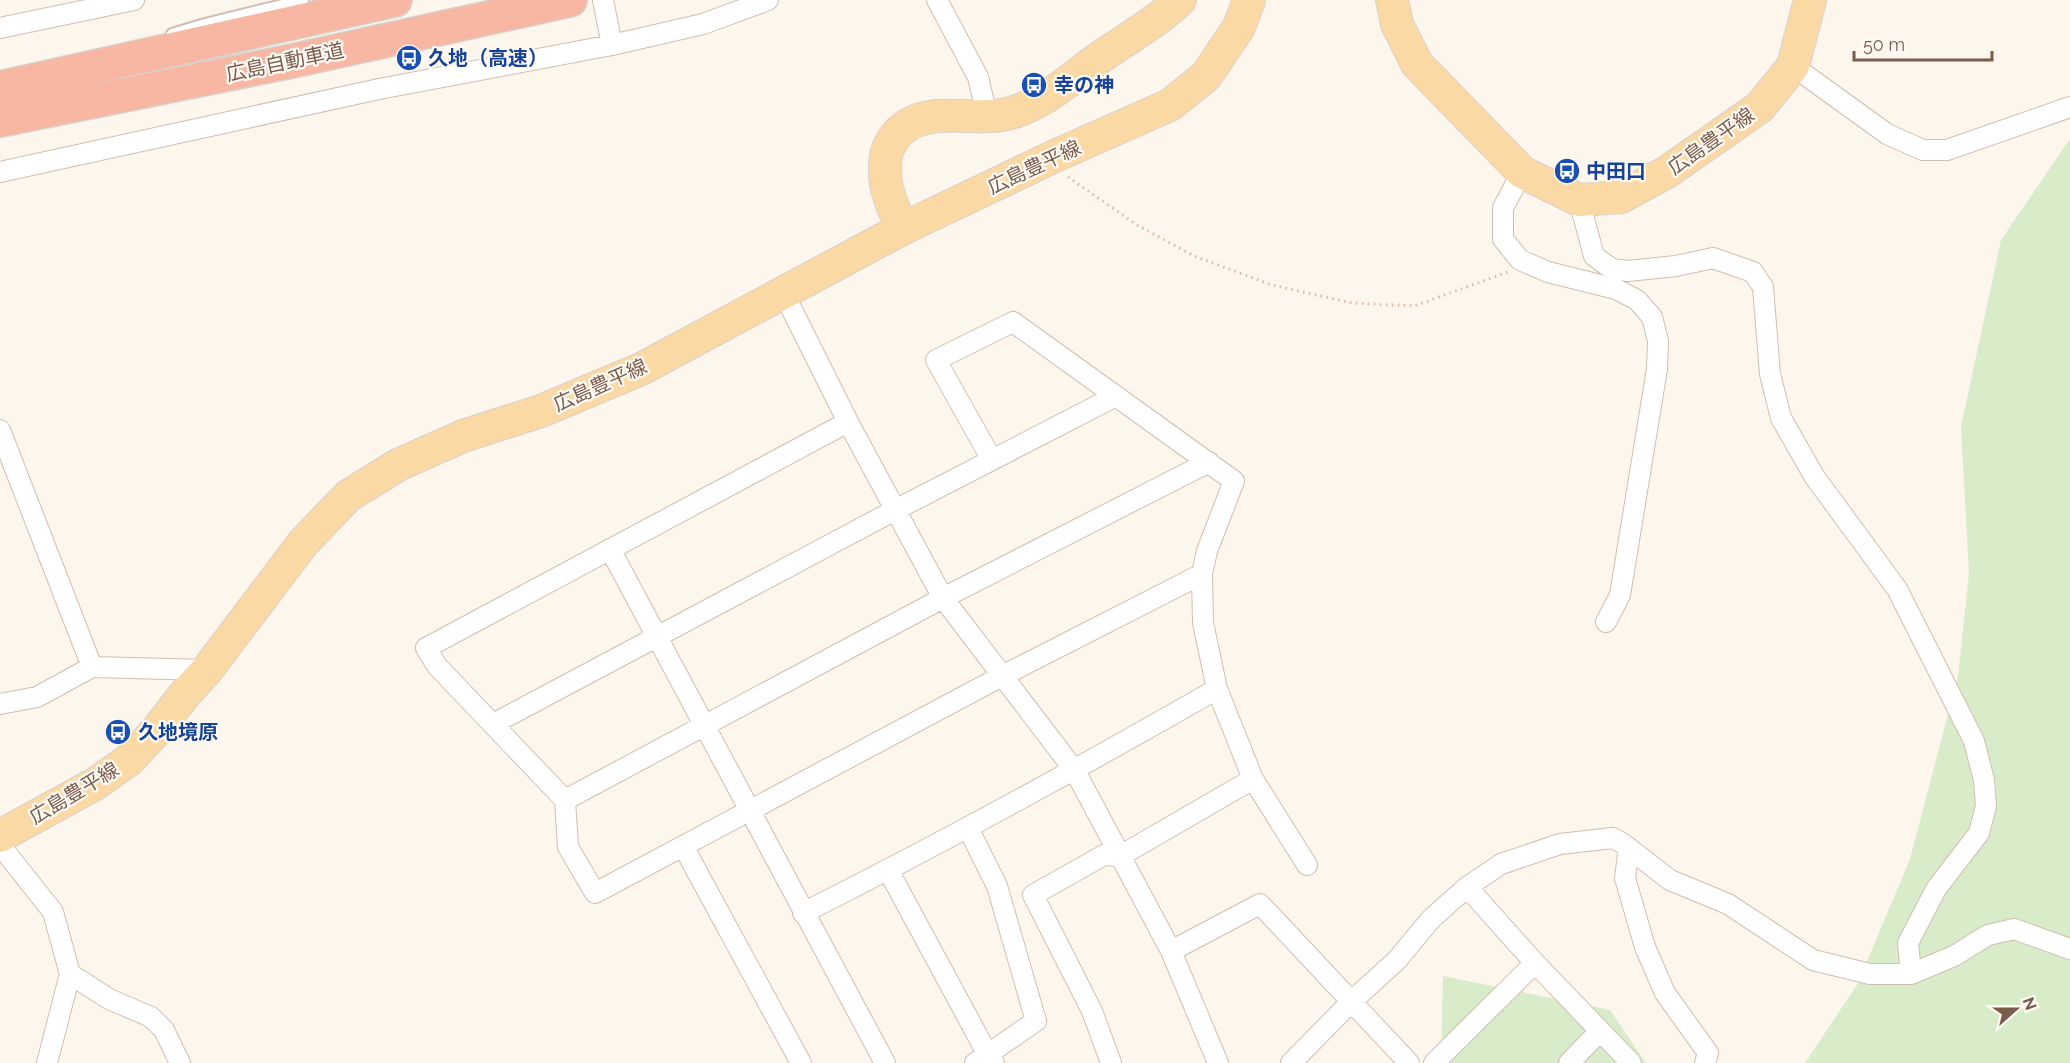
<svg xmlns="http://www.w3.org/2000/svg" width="2070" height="1063" viewBox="0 0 2070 1063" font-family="Raleway,'Noto Sans JP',sans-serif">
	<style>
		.green { fill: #d8ecc9 }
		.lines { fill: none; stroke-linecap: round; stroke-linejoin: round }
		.service-casing { stroke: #d1beb0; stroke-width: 14 }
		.minor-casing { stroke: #d1beb0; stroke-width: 22 }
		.primary-casing { stroke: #dad1cd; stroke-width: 34 }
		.motorway-casing { stroke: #dad1cd; stroke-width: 36 }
		.path { stroke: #d9b8a5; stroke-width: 3; stroke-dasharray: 1.5 4.5; stroke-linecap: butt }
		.service { stroke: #fff; stroke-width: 10 }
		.minor { stroke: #fff; stroke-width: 20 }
		.primary { stroke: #fbd9a5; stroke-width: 32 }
		.motorway { stroke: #f7b7a3; stroke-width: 33 }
		.labels { text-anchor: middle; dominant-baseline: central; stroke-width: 4.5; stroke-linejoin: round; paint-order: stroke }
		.transit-label { font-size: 20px; font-weight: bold; fill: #164399; stroke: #fffaf3; text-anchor: start }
		.street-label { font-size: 20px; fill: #7a5c4d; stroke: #fffaf3 }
	</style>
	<rect width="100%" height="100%" fill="#fdf6ec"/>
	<path class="green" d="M2070,139V1063H1805L1857,985L1910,859L1958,676L1969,574L1961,427L2001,240Z
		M1443,976L1610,1010L1646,1063H1441Z"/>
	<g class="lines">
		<g class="service-casing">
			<path id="service" d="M172,34L205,24L303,0"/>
		</g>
		<g class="minor-casing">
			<path id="minor" d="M603,0L612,45
				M937,0L978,77L987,116
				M0,28L134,0
				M1793,66L1887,134L1923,150H1947L2070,107
				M0,172L379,89L612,45L703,24L768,0
				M1522,172L1503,208V239L1520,260L1548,272L1616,289L1637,300L1652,317L1658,341L1657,369L1620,595L1606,622
				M1579,200L1594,256L1612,269L1628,271L1676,266L1713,258L1753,272L1763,287L1770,374L1781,418L1814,476L1897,589L1974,741L1984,780L1986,806L1979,833L1936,889L1908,943L1911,974
				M783,292L848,422L943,598L1075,771L1171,951L1218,1063
				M848,422L426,648L437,666L565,800L568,847L595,893L1002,676L1202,574
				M0,430L92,667
				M992,460L936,360L1013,322L1234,481L1207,551L1202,574L1203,623L1217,689L1253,779L1307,865
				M610,549L885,1063
				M0,704L37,697L92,667L207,670
				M493,724L897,509L1116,396
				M565,800L943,598L1209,462
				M968,828L997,886L1036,1021L975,1063
				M0,845L53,912L70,974L109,999L151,1017L164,1030L180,1063
				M683,846L801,1063
				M1629,848L1625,878L1645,947L1665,993L1708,1053L1705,1063
				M888,870L988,1055L994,1063
				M1467,887L1535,963L1631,1063
				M803,913C944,842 1081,767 1217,689
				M1171,951L1260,904L1409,1063
				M47,1063L70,974
				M1111,1063L1092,1011L1033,895L1104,855L1120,856L1253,779
				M1291,1063L1352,1001L1397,960L1431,919L1467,887L1501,864L1560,844L1613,838L1622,843L1670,880L1728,904L1813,960L1870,974H1911L1954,956L1988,935L2014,929L2070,949
				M1434,1063L1535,963
				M1569,1063L1600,1031"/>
		</g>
		<g class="primary-casing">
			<path id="primary" d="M1392,0L1397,24L1417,64L1522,172L1579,200L1621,197L1667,172L1760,107L1793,66L1810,0
				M902,229C895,211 885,192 885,172C883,139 905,119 937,116C962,114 989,120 1014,112C1046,102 1075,75 1102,56C1128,38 1157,22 1180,0
				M0,836L95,784L129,760L157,730L185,694L207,670L303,543L348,496L398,465L463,436L541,411L641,369L902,229L1057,155L1170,105L1206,76L1239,27L1249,0"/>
		</g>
		<g class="motorway-casing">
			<path id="motorway" d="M0,88L395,0
				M0,120L292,61L570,0"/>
		</g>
		<path class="path" d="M1068,177L1137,225L1194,256L1272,285L1352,303L1414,306L1508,272"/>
		<use href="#service" class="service"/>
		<use href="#minor" class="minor"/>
		<use href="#primary" class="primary"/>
		<use href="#motorway" class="motorway"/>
	</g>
	<defs>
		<g id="bus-disc" transform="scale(1.35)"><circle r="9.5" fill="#1a4fb4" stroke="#fffaf3"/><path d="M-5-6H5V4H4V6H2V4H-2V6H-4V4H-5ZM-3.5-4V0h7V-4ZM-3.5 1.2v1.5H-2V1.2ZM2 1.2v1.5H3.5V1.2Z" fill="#fff"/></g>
	</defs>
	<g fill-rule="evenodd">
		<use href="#bus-disc" x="409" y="58"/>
		<use href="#bus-disc" x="1034" y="85"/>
		<use href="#bus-disc" x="1567" y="171"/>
		<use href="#bus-disc" x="118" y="732"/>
	</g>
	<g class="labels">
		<g class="transit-label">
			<text x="428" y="58">久地（高速）</text>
			<text x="1054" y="85">幸の神</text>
			<text x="1586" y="171">中田口</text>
			<text x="138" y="732">久地境原</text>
		</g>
		<g class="street-label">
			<text transform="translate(285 62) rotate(-12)">広島自動車道</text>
			<text transform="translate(1711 141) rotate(-35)">広島豊平線</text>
			<text transform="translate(1034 167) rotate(-25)">広島豊平線</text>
			<text transform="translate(600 385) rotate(-24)">広島豊平線</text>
			<text transform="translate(74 793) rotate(-31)">広島豊平線</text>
		</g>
	</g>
	<g transform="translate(2016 1009) rotate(69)" stroke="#fffaf3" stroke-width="4.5" paint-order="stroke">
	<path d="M0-4.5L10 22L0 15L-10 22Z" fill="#7a5c4d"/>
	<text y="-9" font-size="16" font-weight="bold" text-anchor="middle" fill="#7a5c4d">N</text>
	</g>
	<path d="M1854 51v9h138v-9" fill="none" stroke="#7a5c4d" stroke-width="3"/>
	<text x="1863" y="51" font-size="18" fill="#7a5c4d" stroke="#fffaf3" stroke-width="4.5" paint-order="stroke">50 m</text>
</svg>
